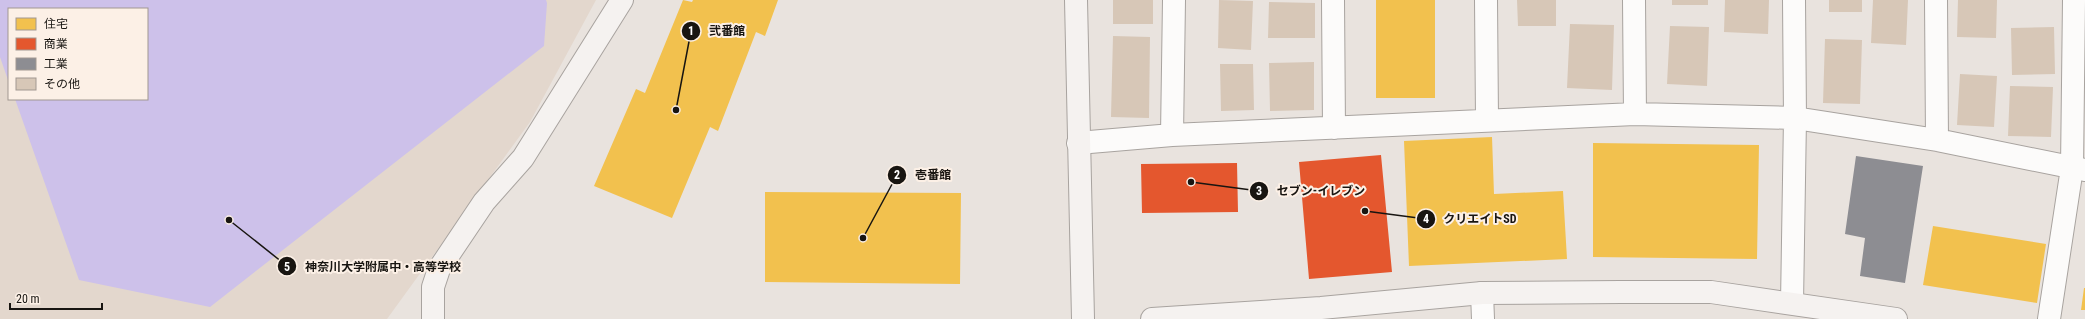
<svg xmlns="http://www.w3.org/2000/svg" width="2085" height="319" viewBox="0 0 2085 319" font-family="'Roboto Condensed','Noto Sans JP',sans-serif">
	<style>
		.built { fill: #e3d7cd; fill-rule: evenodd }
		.green { fill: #cdc1ea }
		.homes { fill: #f2c14e }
		.shops { fill: #e4572e }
		.industry { fill: #8d8d92 }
		.building { fill: #d7c7b7 }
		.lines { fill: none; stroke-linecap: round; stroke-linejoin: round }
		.street-casing { stroke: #a8a39f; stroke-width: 24 }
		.secondary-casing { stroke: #a8a39f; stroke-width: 24 }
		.street { stroke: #fcfbfa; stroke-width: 22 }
		.secondary { stroke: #f5f2f0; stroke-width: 22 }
		.leader { fill: none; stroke: #181511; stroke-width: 1.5 }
		.callout-dot { fill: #181511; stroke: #fcf0e6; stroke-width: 1.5 }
		.mark-label { font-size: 12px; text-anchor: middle; font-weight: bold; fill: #fff }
		.callout-label { font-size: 12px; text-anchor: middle; font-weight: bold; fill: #181511; stroke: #fcf0e6; stroke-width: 4; stroke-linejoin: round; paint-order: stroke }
	</style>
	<rect width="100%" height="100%" fill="#e9e3de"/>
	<path class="built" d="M0,0H596L530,122L387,319H0ZM9,9H147V99H9Z"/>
	<path class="green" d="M0,0H546L547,3L544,46L210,307L79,280L15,99H147V9H9V83L0,57Z"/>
	<path class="homes" d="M683,0L692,2L693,0H778L765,36L756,32L718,131L710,127L672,218L594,186L636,89L645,93Z
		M1376,0H1435V98H1376Z
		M1492,137L1494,194L1563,191L1567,259L1409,266L1404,141Z
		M1593,143L1759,145L1757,259L1593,257Z
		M765,192L961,193L960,284L765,282Z
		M1933,226L2046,244L2037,303L1923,285Z
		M2084,288H2085V310H2081Z"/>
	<path class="shops" d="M1381,155L1392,272L1309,279L1299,162Z
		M1237,163L1238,212L1142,213L1141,164Z"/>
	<path class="industry" d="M1856,156L1923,166L1905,283L1860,276L1865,238L1845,234Z"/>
	<path class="building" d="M1113,0H1153V24H1113Z
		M1219,0L1253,1L1251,50L1218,48Z
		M1517,0H1556V26H1518Z
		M1672,0H1708V5H1672Z
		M1725,0H1769L1768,34L1724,32Z
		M1829,0H1862V12H1829Z
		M1873,0H1908L1906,45L1871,43Z
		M1958,0H1997L1996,38L1957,37Z
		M1269,2L1315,3V38H1268Z
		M1570,24L1614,25L1612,90L1567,88Z
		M1670,26L1709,27L1707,86L1667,84Z
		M2054,27L2055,74L2012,75L2011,28Z
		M1113,36L1150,37L1149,118L1111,117Z
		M1825,39L1862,40L1860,104L1823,103Z
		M1314,62V110L1270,111L1269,63Z
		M1220,64H1253L1254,110L1221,111Z
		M1960,74L1997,76L1994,127L1957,125Z
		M2010,86L2053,87L2051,137L2008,136Z"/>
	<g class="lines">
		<g class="street-casing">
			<path id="street" d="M1333,0L1334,128
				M1486,0L1487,119
				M1634,0L1635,114
				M1936,0L1937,140
				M1172,135L1174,0
				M1078,143L1172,135L1635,114L1795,118L1937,140L2085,170
				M1482,293L1483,319
				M1792,303L1795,118L1794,0
				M2049,319L2072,168L2074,0"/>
		</g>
		<g class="secondary-casing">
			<path id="secondary" d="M1076,0L1083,319
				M433,319V287L439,269L484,202L523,158L622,0
				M1152,319L1321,308L1482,293L1621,292H1711L1896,319"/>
		</g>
		<use href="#street" class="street"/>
		<use href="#secondary" class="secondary"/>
	</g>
	<path class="leader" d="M676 110L691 31M863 238L897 175M1191 182L1259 191M1365 211L1426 219M229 220L287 266"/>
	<g class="callout-dot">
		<circle cx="676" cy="110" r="4"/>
		<circle cx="863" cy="238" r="4"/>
		<circle cx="1191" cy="182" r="4"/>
		<circle cx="1365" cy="211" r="4"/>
		<circle cx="229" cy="220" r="4"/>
		<circle cx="691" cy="31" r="10"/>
		<circle cx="897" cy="175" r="10"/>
		<circle cx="1259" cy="191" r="10"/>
		<circle cx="1426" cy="219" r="10"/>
		<circle cx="287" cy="266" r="10"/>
	</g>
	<g class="mark-label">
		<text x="691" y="35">1</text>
		<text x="897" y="179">2</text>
		<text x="1259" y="195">3</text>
		<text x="1426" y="223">4</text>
		<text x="287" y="271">5</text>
	</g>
	<g class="callout-label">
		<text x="727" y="35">弐番館</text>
		<text x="933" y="179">壱番館</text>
		<text x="1321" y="195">セブン-イレブン</text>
		<text x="1480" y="223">クリエイトSD</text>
		<text x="383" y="271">神奈川大学附属中・高等学校</text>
	</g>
	<rect x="8" y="8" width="140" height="92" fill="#fcf0e6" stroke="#a19891"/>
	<rect x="16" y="18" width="20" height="12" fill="#f2c14e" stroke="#a19891"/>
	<text x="44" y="28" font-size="12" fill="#181511">住宅</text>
	<rect x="16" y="38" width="20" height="12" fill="#e4572e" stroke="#a19891"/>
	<text x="44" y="48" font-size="12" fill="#181511">商業</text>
	<rect x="16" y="58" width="20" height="12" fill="#8d8d92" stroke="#a19891"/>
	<text x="44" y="68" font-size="12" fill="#181511">工業</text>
	<rect x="16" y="78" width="20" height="12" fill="#d7c7b7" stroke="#a19891"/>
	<text x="44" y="88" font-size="12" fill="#181511">その他</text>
	<path d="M10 303v6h92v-6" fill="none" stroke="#181511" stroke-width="2"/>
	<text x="16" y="303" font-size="12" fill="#181511" stroke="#fcf0e6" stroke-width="3" paint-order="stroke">20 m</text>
</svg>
